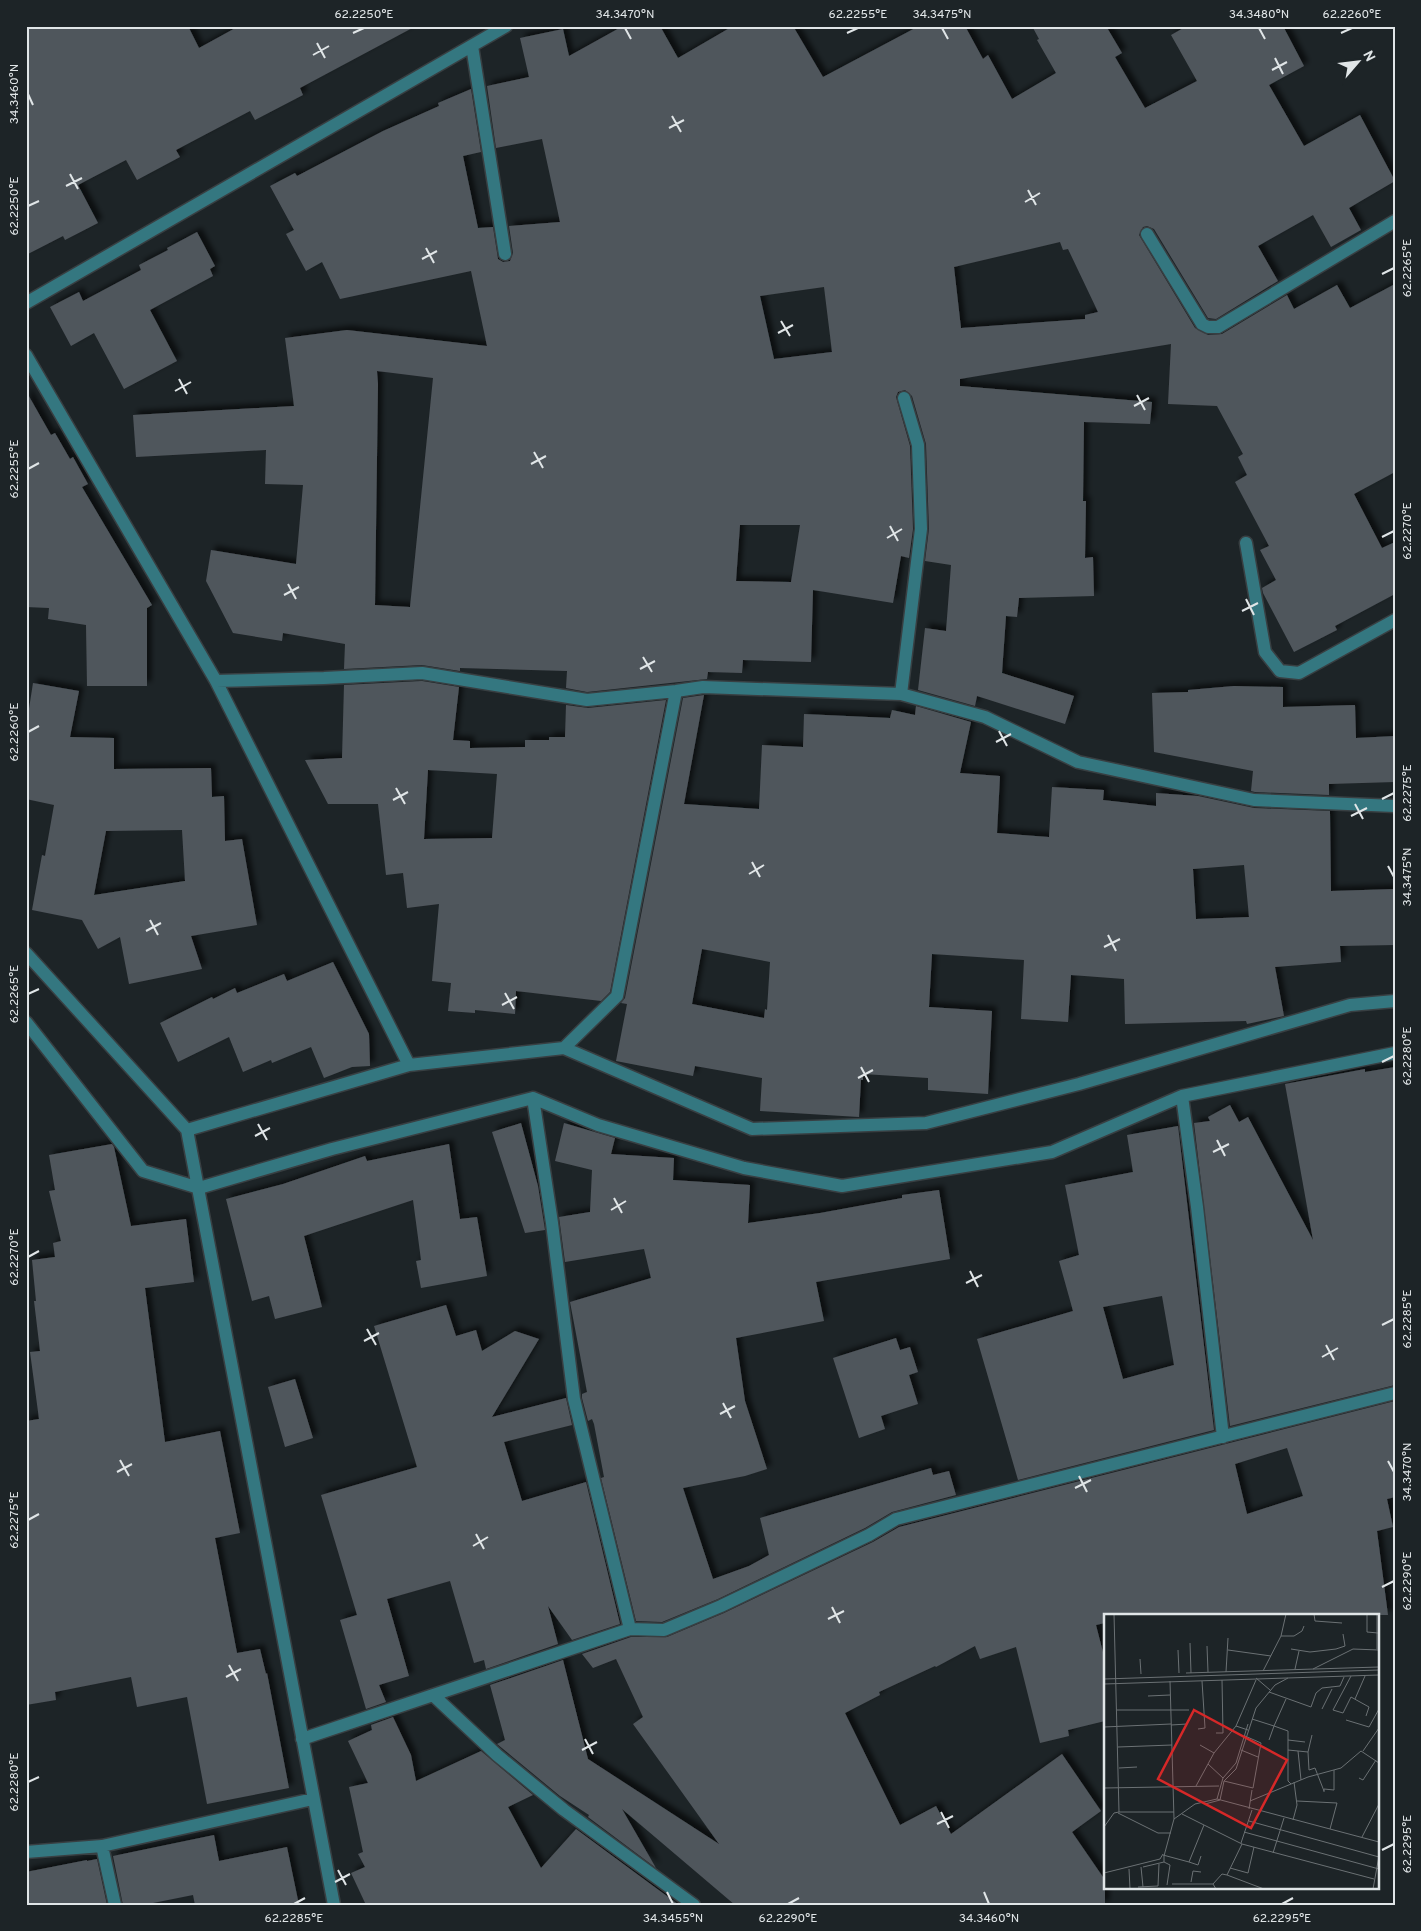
<svg xmlns="http://www.w3.org/2000/svg" width="1421" height="1931" viewBox="0 0 1421 1931" font-family="Overpass,sans-serif">
	<style>
		.building { fill: #50565c; fill-rule: evenodd; filter: url(#shadow) }
		.lines { fill: none; stroke-linecap: round; stroke-linejoin: round }
		.minor-casing { stroke: #383f42; stroke-width: 15 }
		.minor { stroke: #347780; stroke-width: 12 }
		.ticks { fill: none; stroke: #e0e5e7; stroke-width: 2 }
		.inset-road { fill: none; stroke: #6b7174; stroke-width: 1 }
		.view { fill: #d62828; fill-opacity: 0.15; stroke: #d62828; stroke-width: 2.5 }
		.inset-edge { fill: none; stroke: #e0e5e7; stroke-width: 2.5 }
		.neatline { fill: none; stroke: #e0e5e7; stroke-width: 2 }
		.ticks-label { font-size: 12px; text-anchor: middle; fill: #e0e5e7 }
	</style>
	<defs>
		<filter id="shadow"><feDropShadow dx="4.5" dy="-4.5" stdDeviation="2.5" flood-color="#0009"/></filter>
	</defs>
	<rect width="100%" height="100%" fill="#1d2427"/>
	<path class="building" d="M26,26H188L199,48L239,26H416L300,88L303,95L255,120L250,111L176,150L180,157L137,180L126,160L78,185L98,223L65,240L63,236L26,255Z
		M623,26H660L678,58L733,26H793L823,77L919,26H965L983,59L988,55L1012,99L1056,73L1037,40L1039,39L1032,26H1106L1122,53L1115,57L1145,108L1197,81L1171,35L1187,26H1283L1304,66L1269,85L1304,146L1360,115L1395,181L1349,208L1361,230L1331,247L1313,215L1258,246L1278,281L1216,319L1208,318L1154,229L1147,226L1143,227L1139,235L1195,328L1208,335L1222,334L1287,295L1294,309L1337,285L1350,308L1395,284V472L1354,494L1382,548L1395,542V594L1335,626L1337,630L1294,652L1263,593L1262,588L1276,580L1260,550L1269,546L1235,482L1247,475L1238,457L1243,454L1217,406L1168,404L1171,344L960,379V386L1152,402L1150,424L1084,422L1083,501H1086L1085,558L1093,557L1094,596L1019,598L1017,617L1006,616L1002,673L1074,696L1065,724L977,696L975,706L918,690L925,628L946,631L951,565L925,561L929,529L926,444L912,396L905,390L898,392L896,397L910,446L913,529L909,558L901,556L893,603L813,590L811,662L743,660L742,673L708,672L707,679L587,692L566,688L567,671L460,668V671L422,665L344,669L345,644L283,633L282,641L233,633L206,581L211,550L296,564L303,485L265,484L266,450L136,457L133,415L294,406L285,338L347,330L487,346L471,271L340,299L322,262L306,271L286,234L294,230L270,186L295,173L297,176L383,131L439,106L438,103L471,89L481,152L463,156L478,228L493,227L498,259L503,262L510,261L513,253L509,226L560,222L542,139L496,148L487,86L529,77L520,38L563,29L569,56ZM1060,242L1063,250L1068,249L1098,312L1085,315V319L961,328L954,267ZM824,287L832,352L774,359L760,296ZM377,371L433,378L410,607L375,605L378,384ZM740,525H800L791,582L736,581Z
		M197,232L215,266L210,269L213,276L150,310L177,361L124,389L94,333L71,346L50,307L79,292L83,301L141,270L139,265L168,250L167,248Z
		M26,391L51,435L55,433L70,459L73,457L88,484L82,487L152,605L147,608V686H87L86,625L48,619L49,608L26,607Z
		M422,681L459,687L453,740L470,741V748L525,747V740H549V737H565L566,705L588,708L666,700L610,992L601,1001L516,991L515,1014L475,1010V1013L448,1011L451,983L432,981L439,904L407,908L403,873L386,875L378,804H328L305,760L342,758L344,685ZM428,770L497,774L492,838L424,839Z
		M33,683L79,691L70,737L114,738V769L211,768L212,797L224,796L225,841L242,839L257,925L191,936L202,969L129,984L120,937L98,949L82,920L32,910L42,855L45,856L54,805L26,799V728ZM182,830L185,881L94,895L106,831Z
		M1234,686L1283,687V707L1355,705L1356,738L1395,736V782L1329,784V795L1255,792L1251,791L1253,771L1154,752L1152,693L1188,692V690Z
		M704,695L684,804L759,809L762,745L803,747L804,714L890,718L892,710L915,715L916,706L971,722L960,773L1000,776L997,833L1049,837L1052,787L1104,790L1103,800L1156,806V793L1198,796L1254,808L1330,811L1331,891L1395,889V945L1340,946L1341,962L1275,967L1284,1016L1247,1024L1246,1021L1125,1024L1124,979L1071,975L1068,1022L1021,1019L1024,960L932,954L929,1007L992,1011L988,1094L928,1090V1078L863,1074V1080H861L859,1117L760,1111L762,1078L695,1066L693,1076L616,1061L627,1004L621,1003L625,998L683,698ZM1244,865L1249,917L1196,919L1193,869ZM702,949L770,962L767,1010L765,1009L764,1018L692,1004Z
		M333,962L369,1034L370,1066L352,1067L324,1078L311,1047L272,1063L271,1060L243,1072L229,1037L178,1062L160,1023L212,997L213,999L235,988L237,993L284,974L287,981Z
		M1395,1067V1385L1230,1426L1194,1123L1210,1121L1208,1117L1230,1105L1239,1122L1248,1117L1313,1240L1285,1084L1365,1069V1072Z
		M521,1123L538,1186L545,1230L525,1233L492,1132Z
		M564,1123L615,1138L611,1154L674,1158L673,1180L750,1185L748,1223L820,1213L902,1198V1195L939,1190L950,1259L816,1282L824,1321L736,1338L745,1401L767,1469L745,1476L683,1488L713,1579L749,1566L769,1555L760,1518L931,1468L933,1475L949,1471L956,1495L892,1512L865,1528L718,1599L662,1622L636,1621L601,1478L604,1477L594,1424L592,1419L588,1421L582,1398V1394L587,1392L570,1302L651,1278L644,1249L565,1262L559,1217L590,1212L592,1170L555,1161Z
		M1178,1126L1214,1430L1018,1480L977,1339L1073,1311L1059,1261L1079,1255L1065,1185L1133,1172L1127,1135ZM1162,1296L1174,1365L1123,1379L1103,1307Z
		M112,1144L114,1147L131,1226L186,1219L194,1282L145,1288L165,1442L220,1431L240,1533L215,1538L237,1653L260,1649L266,1674L267,1673L289,1788L207,1804L187,1697L137,1707L131,1677L55,1692L56,1700L26,1705V1421L39,1419L30,1352L40,1351L34,1301H36L32,1260L55,1257L53,1243L61,1241L49,1191L55,1190L49,1155Z
		M449,1144L460,1219L477,1217L487,1276L421,1288L416,1261L421,1260L413,1200L304,1236L322,1307L275,1319L269,1296L252,1301L226,1199L283,1184L365,1156L367,1161Z
		M446,1305L456,1336L476,1330L482,1351L515,1331L539,1339L492,1417L566,1398L572,1425L504,1442L522,1501L586,1482L620,1624L572,1640L548,1606L558,1644L486,1669L484,1660L474,1663L450,1581L387,1599L409,1676L379,1685L386,1702L366,1709L340,1620L357,1615L321,1495L417,1467L374,1326Z
		M896,1338L900,1350L910,1347L918,1372L909,1375L918,1404L881,1416L885,1429L859,1438L833,1358Z
		M295,1379L313,1438L285,1447L268,1387Z
		M1395,1401V1497L1387,1499L1393,1527L1377,1531L1388,1615H1105V1623L1096,1625L1105,1660V1721L1068,1730L1069,1736L1040,1743L1016,1647L980,1659L975,1646L936,1667L935,1666L879,1692L880,1695L845,1713L900,1825L936,1806L951,1834L1062,1754L1101,1811L1072,1832L1105,1880V1905H735L622,1809L656,1868L588,1817L589,1815L560,1796L497,1744L505,1740L490,1685L563,1660L588,1759L719,1844L633,1724L643,1717L616,1659L593,1668L582,1654L631,1637H667L724,1613L873,1542L899,1527ZM1287,1448L1303,1496L1247,1514L1235,1464Z
		M393,1717L411,1755L416,1781L481,1751L533,1795L508,1807L541,1868L576,1829L679,1905H366L351,1873L365,1867L358,1854L363,1852L349,1787L368,1783L348,1741L372,1730L371,1725Z
		M214,1835L219,1861L287,1847L299,1905H195L193,1895L143,1905H123L113,1856Z
		M97,1859L107,1905H26V1872L87,1860V1861Z"/>
	<g class="lines">
		<g class="minor-casing">
			<path id="minor" d="M472,46L505,254
				M1147,234L1202,324L1208,327H1218L1395,221
				M26,303L506,26
				M26,355L216,681L409,1065
				M1246,543L1265,652L1280,671L1299,673L1395,620
				M216,681L324,678L422,673L587,700L676,691L703,687L901,694L985,717L1078,762L1254,800L1395,806
				M901,694L921,529L918,445L904,398
				M26,953L187,1130L334,1905
				M26,1022L143,1171L199,1188L332,1149L533,1098L598,1125L744,1168L842,1186L1052,1152L1182,1096L1395,1053
				M564,1048L617,996L676,691
				M1182,1096L1197,1207L1223,1437
				M533,1098L552,1223L574,1399L630,1629L664,1630L721,1606L869,1535L896,1519L1395,1393
				M187,1130L409,1065L564,1048L752,1129L926,1123L1079,1084L1350,1005L1395,1001
				M433,1695L497,1755L564,1810L694,1905
				M302,1739L630,1629
				M102,1846L115,1905
				M26,1852L102,1846L313,1799"/>
		</g>
		<use href="#minor" class="minor"/>
	</g>
	<path class="ticks" d="M625,28L631,39M942,28L948,39M1259,28L1265,39M353,33L364,28M847,33L858,28M1341,33L1352,28M317,43L325,58M313,55L329,46M1275,58L1283,74M1272,70L1287,62M28,94L33,105M672,116L681,132M669,128L684,120M70,174L78,189M66,186L82,178M1028,190L1036,205M1025,202L1040,193M28,206L39,201M426,248L434,263M422,259L437,251M1382,274L1394,268M781,321L790,336M778,333L793,325M179,379L187,394M175,391L191,382M1137,395L1145,410M1134,406L1149,398M534,452L543,468M531,464L546,456M28,469L39,463M890,526L898,541M1382,537L1394,531M887,538L902,529M288,584L296,599M284,595L299,587M1246,599L1254,615M1242,611L1258,603M643,657L652,672M640,669L655,661M999,731L1007,746M28,732L39,726M996,742L1011,734M396,788L405,804M1382,799L1394,793M393,800L408,792M1355,804L1363,819M1351,816L1367,808M752,862L760,877M1388,866L1394,877M749,874L764,865M150,920L158,935M146,931L161,923M1108,935L1116,951M1104,947L1120,939M505,993L514,1009M28,994L39,989M502,1005L517,997M1382,1062L1394,1056M861,1067L869,1082M858,1078L873,1070M258,1124L267,1140M255,1136L270,1128M1217,1140L1225,1156M1213,1152L1229,1144M614,1198L622,1213M611,1210L626,1201M28,1257L39,1251M970,1271L978,1287M966,1283L982,1275M1382,1325L1394,1319M367,1329L376,1345M364,1341L379,1333M1326,1345L1334,1360M1322,1357L1338,1348M723,1403L731,1418M720,1414L735,1406M120,1460L129,1476M1388,1461L1394,1472M117,1472L132,1464M1079,1476L1087,1492M1075,1488L1091,1480M28,1520L39,1514M476,1534L484,1549M473,1546L488,1537M1382,1587L1394,1581M832,1607L840,1623M828,1619L844,1611M229,1665L238,1681M226,1677L241,1669M585,1739L593,1754M582,1750L597,1742M28,1782L39,1777M941,1812L949,1828M937,1824L953,1816M1382,1850L1394,1844M338,1870L346,1885M335,1882L350,1874M667,1892L673,1904M984,1892L989,1904M294,1904L305,1898M788,1904L799,1898M1282,1904L1293,1898"/>
	<g transform="translate(1104 1614)">
		<rect width="275" height="275" fill="#1d2427"/>
		<path class="inset-road" d="M210,0L211,7L238,9M263,0V18L274,19M273,0V35M177,22H190L198,17L200,12M86,29L87,59M103,32L104,58M187,35L206,38L232,35L241,32L239,20M74,36L75,59M124,36L167,42M36,45L37,60M191,55L195,37M209,55L249,35L275,36M159,57L177,22L182,0M122,58L124,24M82,59L275,53M247,62L229,96L239,99L247,83L265,93L262,102M152,64L166,76M0,65L275,56M0,70L275,61M165,78L207,93L212,79L218,74L236,72L240,63M44,82L66,81M251,85L261,62M218,95L228,75M13,96H85M148,105L170,112L182,85M242,106L265,113L275,95M67,111L83,110M0,113L67,110M94,115L101,114L98,67M144,116L132,112L152,66M112,119H119L118,66M165,126L170,112L184,117V136M184,126L201,128M96,131L110,139M14,133L68,131M137,136L154,143M259,137L275,114M204,138L208,121M104,150L119,164M15,154L33,153M255,164L259,166L272,146M197,166L194,137L204,138L205,156L211,154L220,177M120,167L149,174L157,129L141,122M187,170L184,167V136L194,137M92,172L110,139L132,112M0,174L115,172M220,178V175L230,176V156M113,185L119,164L132,149L144,110M146,187L204,163L237,154L257,137L275,149M193,187L233,189L226,215M101,190L116,186L120,167L132,155L152,94L171,71L184,64M145,195L148,176M15,198H70M14,199L54,219H67M78,200L138,230L123,261L118,260L109,270M70,205L91,190L113,185L275,228M189,206L193,191L190,168M145,207L275,243M0,213L10,199L15,198L10,0M140,218L275,255M258,223L275,190M137,229L148,196M138,230L270,265M169,239L180,204M59,241L85,248M97,242L94,251L85,248L100,211M37,253L39,273M39,253L60,248M126,254L144,259L150,233M25,255L26,275M0,259L56,245L59,240M123,261L160,275M87,268L89,257L97,258M68,270H109L112,275M63,271L66,251L60,248V242L70,205L66,67M34,273L54,272L55,250M269,275L275,242"/>
		<path class="view" d="M90,96L183,146L147,214L54,165Z"/>
		<rect width="275" height="275" class="inset-edge"/>
	</g>
	<rect width="1421" height="1931" fill="none" stroke="#1d2427" stroke-width="55"/>
	<g transform="translate(1358 62) rotate(62)" stroke="#1d2427" stroke-width="4" paint-order="stroke">
	<path d="M0-4L9 19L0 12L-9 19Z" fill="#e0e5e7"/>
	<text y="-8" font-size="14" font-weight="bold" text-anchor="middle" fill="#e0e5e7">N</text>
	</g>
	<rect x="28" y="28" width="1366" height="1876" class="neatline"/>
	<g class="ticks-label">
		<text x="364" y="18">62.2250°E</text>
		<text x="625" y="18">34.3470°N</text>
		<text x="858" y="18">62.2255°E</text>
		<text x="942" y="18">34.3475°N</text>
		<text x="1259" y="18">34.3480°N</text>
		<text x="1352" y="18">62.2260°E</text>
		<text transform="translate(14 94) rotate(-90)" y="4">34.3460°N</text>
		<text transform="translate(14 206) rotate(-90)" y="4">62.2250°E</text>
		<text transform="translate(1407 268) rotate(-90)" y="4">62.2265°E</text>
		<text transform="translate(14 469) rotate(-90)" y="4">62.2255°E</text>
		<text transform="translate(1407 531) rotate(-90)" y="4">62.2270°E</text>
		<text transform="translate(14 732) rotate(-90)" y="4">62.2260°E</text>
		<text transform="translate(1407 793) rotate(-90)" y="4">62.2275°E</text>
		<text transform="translate(1407 877) rotate(-90)" y="4">34.3475°N</text>
		<text transform="translate(14 994) rotate(-90)" y="4">62.2265°E</text>
		<text transform="translate(1407 1056) rotate(-90)" y="4">62.2280°E</text>
		<text transform="translate(14 1257) rotate(-90)" y="4">62.2270°E</text>
		<text transform="translate(1407 1319) rotate(-90)" y="4">62.2285°E</text>
		<text transform="translate(1407 1472) rotate(-90)" y="4">34.3470°N</text>
		<text transform="translate(14 1520) rotate(-90)" y="4">62.2275°E</text>
		<text transform="translate(1407 1581) rotate(-90)" y="4">62.2290°E</text>
		<text transform="translate(14 1782) rotate(-90)" y="4">62.2280°E</text>
		<text transform="translate(1407 1844) rotate(-90)" y="4">62.2295°E</text>
		<text x="294" y="1922">62.2285°E</text>
		<text x="673" y="1922">34.3455°N</text>
		<text x="788" y="1922">62.2290°E</text>
		<text x="989" y="1922">34.3460°N</text>
		<text x="1282" y="1922">62.2295°E</text>
	</g>
</svg>
